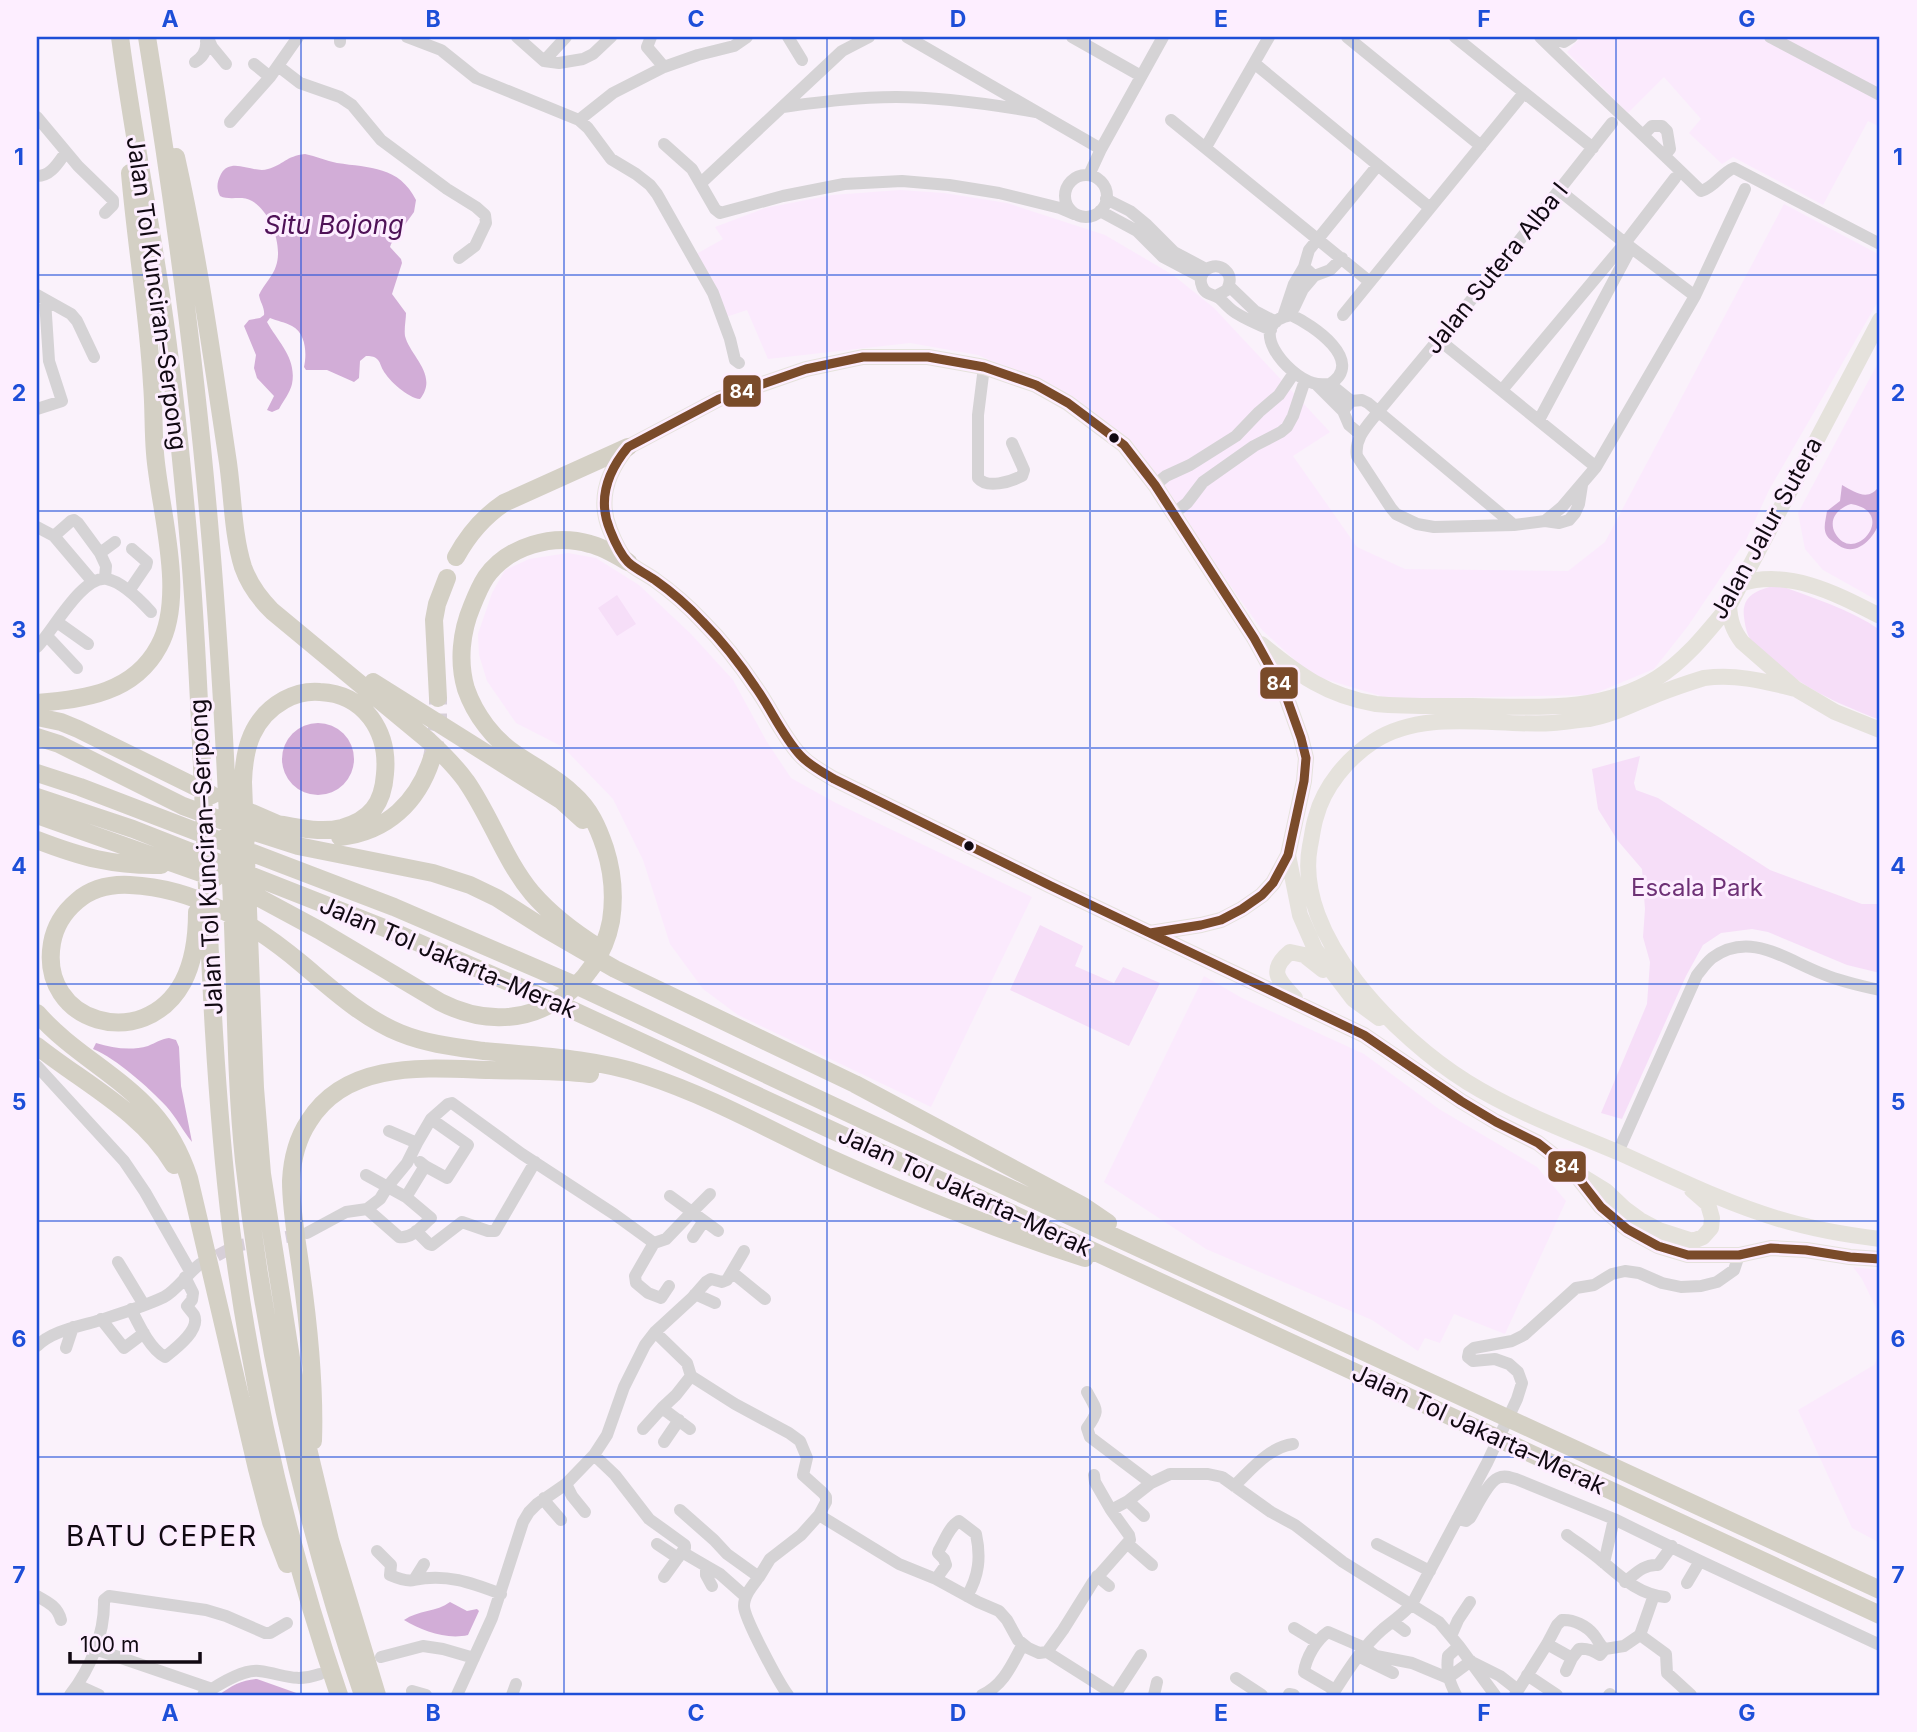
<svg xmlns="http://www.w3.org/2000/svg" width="1917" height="1732" viewBox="0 0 1917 1732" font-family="Inter,sans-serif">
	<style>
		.built { fill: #fbeafd }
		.green { fill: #f6def8 }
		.water { fill: #d2add7; fill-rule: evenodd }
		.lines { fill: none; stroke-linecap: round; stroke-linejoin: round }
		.minor-tunnel { stroke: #d7cfd8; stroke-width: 12; stroke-dasharray: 12 6; stroke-linecap: butt }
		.highway-tunnel { stroke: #d7cfd8; stroke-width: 18; stroke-dasharray: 18 9; stroke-linecap: butt }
		.minor { stroke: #d5d3d5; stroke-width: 12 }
		.major { stroke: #e5e2dc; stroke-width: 16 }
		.highway { stroke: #d4d0c5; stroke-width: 18 }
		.bus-1-casing { stroke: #fdeeff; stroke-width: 14 }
		.bus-1 { stroke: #7a4b2a; stroke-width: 9 }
		.grid { fill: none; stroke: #1d4ed8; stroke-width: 2; stroke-opacity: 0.55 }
		.bus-dot { fill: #110912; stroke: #fdeeff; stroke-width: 2.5 }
		.labels { text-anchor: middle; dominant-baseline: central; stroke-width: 6; stroke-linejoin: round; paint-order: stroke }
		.street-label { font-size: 24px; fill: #110912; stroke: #fdeeff }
		.park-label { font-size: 24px; fill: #6e3176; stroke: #fdeeff }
		.water-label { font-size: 26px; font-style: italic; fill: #4f1257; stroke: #fdeeff }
		.quarter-label { font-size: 28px; letter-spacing: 2px; fill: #110912; stroke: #fdeeff }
		.line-badge { stroke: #fdeeff; stroke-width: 2.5 }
		.badge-label { font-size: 19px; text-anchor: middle; font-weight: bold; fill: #fff }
		.neatline { fill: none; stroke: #1d4ed8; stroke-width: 2.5 }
		.grid-label { font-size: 23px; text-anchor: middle; font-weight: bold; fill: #1d4ed8 }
	</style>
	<rect width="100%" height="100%" fill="#faf2fb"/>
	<path class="built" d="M1581,37H1880V127L1868,121L1823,205L1733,157L1722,164L1689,133L1701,119L1664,77L1628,113L1567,52Z
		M900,190L944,193L1007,203L1105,235L1173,275L1214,308L1330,432L1293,456L1357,547L1405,569L1568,571L1605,542L1784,204L1880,255V298L1769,490L1746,540L1688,626L1654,669L1591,695L1391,699L1311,675L1262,630L1130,445L1072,396L978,355L910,343L768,359L747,310L723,318L691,257L723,239L715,227L765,208L832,195Z
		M1880,359V602L1823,570L1805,549L1798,513Z
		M568,553L596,558L639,585L691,634L733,680L767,742L791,778L836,803L1032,897L931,1107L738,1015L703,989L670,944L643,860L613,799L563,747L516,723L487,681L479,655L478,634L492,593L505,570L529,559Z
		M1204,976L1242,998L1364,1054L1439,1109L1537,1167L1566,1201L1505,1334L1454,1314L1440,1343L1425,1338L1418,1351L1372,1320L1206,1249L1104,1182Z
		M1853,1267L1880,1270V1316L1862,1279Z
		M1880,1352V1543L1852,1528L1798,1410L1874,1365Z"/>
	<path class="green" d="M1778,585C1813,598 1850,609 1880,630V720C1838,703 1807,691 1772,660C1766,655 1757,649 1752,642C1747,635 1745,626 1744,617C1741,594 1760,589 1778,585Z
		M617,595L636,624L617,636L598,608Z
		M1640,756L1634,783L1636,790L1658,798L1770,870L1862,904H1880V973L1847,965L1768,932L1752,929L1721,933L1703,945L1686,976L1622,1119L1601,1113L1647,1004L1650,962L1643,937L1645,909L1642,869L1618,841L1598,809L1592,769Z
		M1040,925L1083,946L1075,966L1114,983L1123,967L1160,983L1129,1046L1010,990Z"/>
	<path class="water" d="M305,154C316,156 326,161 337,163C370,168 399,166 416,200L414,212L391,244L390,247L401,259L402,263L392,294L406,313C406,320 404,328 405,336C410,356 439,375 420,399C408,398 389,381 383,370C381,367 380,361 377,359C374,356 370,356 366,356L360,361L359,378L354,382L327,370H306L304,367C307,354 306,333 292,326C285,322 277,321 270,318L267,322C278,342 297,358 292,384C290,393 283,401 279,409L272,412L267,410L274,396L257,378L254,368L256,355L244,326L249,320L260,318L264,315C265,308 260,302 259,295C264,284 273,276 276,266C283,246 271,212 252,201C242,195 230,201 220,196C216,188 217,182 221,174C231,156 253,174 268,169C283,165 286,156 305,154Z
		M1842,485C1856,493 1869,502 1880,485V521C1874,538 1857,558 1838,545C1834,542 1828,539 1826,534C1823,527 1826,519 1827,511L1840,501ZM1851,504C1899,512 1854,567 1835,533C1828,519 1838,508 1851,504Z
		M282 759a36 36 0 1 1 72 0a36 36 0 1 1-72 0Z
		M169,1038L176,1040L179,1047L181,1086L192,1142C183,1131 176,1117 166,1106C148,1087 117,1059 93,1049L96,1043C113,1048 130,1051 148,1046C155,1043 161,1039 169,1038Z
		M450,1602L467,1611L477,1609L479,1611L468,1635C447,1640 422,1631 404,1620C418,1610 437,1612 450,1602Z
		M257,1679L302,1695H219C231,1686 242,1680 257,1679Z"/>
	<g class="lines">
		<path class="minor-tunnel" d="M201,1264L235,1246L303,1234"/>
		<path class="highway-tunnel" d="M432,758L438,723V698"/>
		<path class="minor" d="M340,37V42
			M407,37L441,50L476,78L579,120L588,128L611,159L636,174L650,185L657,194L713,293L730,339L735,360L739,363
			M517,37L544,61L559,63L583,59L593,54L611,37
			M651,37L647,47L664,67
			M788,37L802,60
			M907,37L1101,149
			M1072,37L1141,76
			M1347,37L1481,146
			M1455,37L1593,148
			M1540,37C1593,89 1648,139 1701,191C1715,187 1721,173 1734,168L1880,244
			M1554,37L1557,40L1564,42L1572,37
			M1770,37L1880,95
			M209,40L212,47L226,64
			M544,61L566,37
			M195,62C203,57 207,50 206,41
			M1254,63L1430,208
			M254,64L270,77
			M278,66L300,83L340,97L352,105L381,140L447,189L476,207L485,215L486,223L475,246L459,258
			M783,107C820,102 858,97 896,97C943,97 990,104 1036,112
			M37,117L78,166L113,200V205L105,213
			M579,120L613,93L664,67L698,55L734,46L747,37
			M1171,120L1370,282
			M230,122L270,77L298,37
			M1643,135L1652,126H1662L1667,131L1670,149L1665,155
			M664,144L692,169L715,209L720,213L783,196L844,184L902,181L949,185L999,193L1060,208L1074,214
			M1206,147L1269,37
			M1065 196a21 21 0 1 1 42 0a21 21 0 1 1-42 0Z
			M1089,175L1101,149L1163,37
			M37,176C51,176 58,163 66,152
			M701,183L842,51L869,37
			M1560,191L1625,243L1675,178
			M1106,199L1130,211L1147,225L1174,252L1206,269
			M1100,211L1137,231L1163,257L1201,277
			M1342,258L1330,270L1314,276L1304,267L1309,250L1378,165
			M1229,286L1255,311L1276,322
			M37,295L71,314L77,321L94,357
			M1216,296L1227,290C1230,283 1232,276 1225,270C1214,260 1196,272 1202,286C1205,295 1213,294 1219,298C1225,303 1229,309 1236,313C1247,320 1259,325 1271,330
			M1294,308L1303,289L1314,276
			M1291,315C1313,325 1366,361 1330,384C1324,384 1319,385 1313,383C1286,375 1244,324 1291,315Z
			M1343,315L1523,94
			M1283,317L1294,284L1304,267
			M1438,339L1596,467
			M984,367L978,415V478C987,489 1010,482 1022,476L1024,470L1012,443
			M1316,384L1343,411
			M1330,384L1351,401
			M1502,390L1625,243L1695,296
			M37,409L62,401L49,361L45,300
			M1539,420L1631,248
			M1361,435L1349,425L1343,411L1351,401L1362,400L1368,403L1514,525
			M1155,485L1166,476L1190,465L1236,436L1259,412L1279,395L1294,373
			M1582,485L1579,504L1575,513L1569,520L1559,523L1545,521L1514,525L1434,527L1417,524L1396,514L1391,508L1357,456C1354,438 1368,425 1378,412L1492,275L1612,123
			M1173,514L1187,503L1203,482L1254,446L1281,432L1287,427L1293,416L1305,380
			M1545,521L1562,507L1596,467L1695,296L1745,189
			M37,527L54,536L71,521L74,520L78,523L100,553L106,566L105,578
			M54,536L93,582
			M100,553L115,542
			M129,591L146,566L147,562L132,549
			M57,622L88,644
			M47,636L77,668
			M37,647C53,631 82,575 107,579C122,582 141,601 151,612
			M37,1066L124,1161L145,1192L190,1271
			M389,1131L417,1143
			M1618,1152L1697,975C1702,969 1706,963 1712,958C1750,930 1786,960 1823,974C1842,982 1861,986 1880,990
			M425,1166L447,1178L468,1145L431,1119
			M366,1175L406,1197L431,1218C422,1226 412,1239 399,1237L367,1209
			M670,1196L692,1212L710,1194
			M406,1197L425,1166L420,1162
			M416,1231L429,1244L432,1245L462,1222L488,1231H495L535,1162
			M307,1233L346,1212L367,1209L380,1199L388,1186L407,1163L417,1143L431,1119L448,1104L452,1103L522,1154L614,1214L654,1243L666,1239L692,1212L718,1231
			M693,1237L704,1221
			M654,1243L635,1276L636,1283L648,1293L661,1298L669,1286
			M118,1262L144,1305
			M733,1273L765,1299
			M695,1294L715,1303
			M131,1309C139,1325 150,1349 165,1357C175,1349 201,1330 194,1315C192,1312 189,1309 187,1306L192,1300L193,1293L185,1277
			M101,1319L124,1348L144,1333
			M655,1332L687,1363L691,1376
			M37,1346C52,1331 77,1327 97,1321C119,1314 143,1307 164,1297C176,1291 188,1273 200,1264
			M66,1348L73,1327
			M1087,1392C1097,1411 1100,1410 1087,1428L1090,1437L1151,1483
			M662,1408L676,1395L691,1376L735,1404L789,1433L800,1441L807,1458L803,1475L823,1493L826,1497V1502L819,1515L801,1535L770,1559L759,1577
			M643,1429L662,1408L690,1429
			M664,1442L679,1420
			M594,1455L615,1475L649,1519L685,1545V1548L664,1577
			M1094,1475L1095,1482L1111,1510
			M566,1484L572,1496L585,1512
			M1234,1486C1251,1470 1269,1447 1293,1444
			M544,1498L548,1505L561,1520
			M1128,1501L1144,1516
			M680,1510L714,1540L727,1554L759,1577C753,1585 744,1595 744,1606C744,1618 780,1685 788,1695
			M819,1515L899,1564L936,1579L978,1602L999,1611L1007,1620L1018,1640L1028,1648L1039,1653L1047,1652
			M1457,1519L1466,1521L1470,1518C1476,1508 1488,1482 1498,1478C1504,1475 1510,1477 1516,1479L1614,1519L1700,1561L1880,1645
			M1567,1535C1579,1544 1592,1552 1603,1562C1622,1578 1639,1594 1665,1597
			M657,1544L678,1558
			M1128,1544L1152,1565
			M1377,1544L1430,1571
			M377,1551L391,1565L390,1575C397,1578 407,1582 414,1580L424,1564
			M682,1552L706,1566V1575L712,1586
			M1604,1563L1614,1519
			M706,1566L720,1574L746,1597
			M1097,1576L1109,1586
			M936,1579L946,1565L944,1559L938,1553L939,1550C945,1540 949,1527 959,1521L976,1534C981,1557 979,1576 967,1596
			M414,1580C446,1573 472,1583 501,1594
			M1625,1582C1636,1573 1644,1564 1658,1565L1672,1546
			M1687,1583L1700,1561
			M37,1596C48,1602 58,1607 61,1620
			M1393,1622L1405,1631
			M1294,1628L1317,1642
			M1640,1635L1654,1595
			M1451,1636L1458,1620L1470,1602
			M1547,1644L1572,1658L1566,1671
			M1459,1646L1495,1695
			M95,1649L212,1689
			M1047,1652L1063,1630L1093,1582L1130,1540L1129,1535L1111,1510L1128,1501L1151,1483L1170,1474H1208L1222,1477L1271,1512L1295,1525L1343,1562L1439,1622L1459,1646L1448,1656C1446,1672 1449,1681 1456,1695
			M1047,1652L1115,1695
			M381,1657L423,1646L443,1649L474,1658
			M1362,1658L1393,1673
			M1572,1658L1579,1649C1588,1648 1594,1651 1600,1655L1605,1649L1624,1646L1640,1635L1666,1654L1667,1673L1691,1695
			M1474,1663L1500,1676L1518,1690
			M1527,1675L1557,1695
			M1236,1678L1262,1695
			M1448,1678L1471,1661
			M77,1685L99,1695
			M1335,1690L1304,1672C1306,1658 1316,1640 1328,1632L1365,1648L1376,1656L1412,1663L1448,1678
			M412,1691L426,1695
			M1289,1694L1294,1695
			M70,1695C90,1669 105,1634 104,1600L109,1596L206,1610L226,1616L265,1633H270L287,1623
			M203,1695C216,1686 243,1669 259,1671C284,1674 293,1683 320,1674
			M457,1695L492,1618L523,1522L529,1512L537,1504L566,1484L594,1455L607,1435L624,1387L645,1345L655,1332L692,1298L706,1282L711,1279L722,1282L727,1280L744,1251
			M512,1695L516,1684
			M982,1695C1004,1685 1012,1664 1023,1644
			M1115,1695L1141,1655
			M1154,1695L1157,1682
			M1332,1695C1347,1672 1362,1647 1383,1629C1393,1621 1403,1614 1412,1604L1487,1463L1517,1399L1522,1383L1518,1372L1509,1364L1495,1359L1473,1361L1468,1357L1469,1352L1474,1348L1512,1341L1524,1335L1576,1288L1594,1285L1612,1274L1625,1271L1639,1273L1662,1283L1681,1287L1701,1286L1717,1282L1734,1270L1739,1255
			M1515,1695L1547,1644L1557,1625L1562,1620C1573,1619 1587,1626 1594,1635C1599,1641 1599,1645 1605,1649
			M1609,1695L1610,1694"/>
		<path class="major" d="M1740,584C1789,568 1837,594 1880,616
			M1729,606C1730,621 1733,630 1742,642L1796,689L1835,712L1880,730
			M1261,644C1299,675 1327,696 1376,704C1408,707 1441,706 1473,706C1536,707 1601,713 1657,678C1686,660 1707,632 1729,606L1880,320
			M1796,689C1763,681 1738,674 1704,678C1688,683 1673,688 1658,694C1635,703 1613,715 1589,719C1577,720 1565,722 1553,723C1495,727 1426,708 1374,741C1348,758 1324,786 1316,817C1313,826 1312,837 1310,846C1293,936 1398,1039 1467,1082C1515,1112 1570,1132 1622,1154C1673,1177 1725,1203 1779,1219C1812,1229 1846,1235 1880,1239
			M1288,855L1300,915L1315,949L1353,999L1379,1018
			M1150,933L1201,925L1221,920L1242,909L1262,895L1273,883L1288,855L1304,781L1306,758L1301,738L1286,696L1254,638L1155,485L1124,445L1068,403L1036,385L984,367L928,357H863L806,369L719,399L628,447C608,471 597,499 610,530C614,540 621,555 628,562C635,569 647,574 655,580C672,592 689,607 703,622C723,642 740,664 756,688C771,709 782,735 800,755C809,765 822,772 834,779L1051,886L1364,1035L1461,1101L1496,1122L1538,1143L1572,1170L1601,1207L1627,1229L1658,1246L1688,1255H1739L1771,1248L1806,1250L1850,1257L1880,1259
			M1295,998C1279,981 1267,971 1290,952L1304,955L1323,970
			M1580,1175L1606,1191L1625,1209L1640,1220L1659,1230L1693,1241L1703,1237L1711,1228L1712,1218L1708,1204L1692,1190"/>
		<path class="highway" d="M120,37C134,143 156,247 169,353C178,420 184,488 190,555C208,779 204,1004 231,1228C251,1387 287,1543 339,1695
			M147,37C173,197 195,360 209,522C221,656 227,791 233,926C236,1004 236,1083 244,1161C264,1343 304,1522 363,1695
			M176,157C198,255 212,356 227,456C233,492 232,532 243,567C249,584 259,598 272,611L429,741C442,753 455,766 466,781C491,817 504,859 532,893C551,915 575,933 599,948
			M456,557C468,535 483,517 504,503L628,447
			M373,682L562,801L583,820
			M438,698L434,620L437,604L447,578
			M37,703C85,699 134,693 159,646C187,595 159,508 155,453C153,430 154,407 152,384C148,313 136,244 130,173
			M37,717L61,722L78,729L212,795
			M37,737L59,744L183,806L248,830L298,846L433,873L470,885L497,898L544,928L615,969L855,1084L1083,1206L1108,1223
			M37,773L80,787L394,907L582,988L957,1164L1880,1590
			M37,797L133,829L387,929L570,1009L1880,1615
			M238,807L289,829
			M37,815L215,878
			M278,824C299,828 321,833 342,828C371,820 383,803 385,774C389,732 365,694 320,692C308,691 295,694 284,700C252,718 244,748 243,782L255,1088L262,1174L300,1415L330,1540L377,1695
			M340,837C387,832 418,802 432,758
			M37,840C81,857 113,866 161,865
			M241,888L319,930L440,1002C477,1021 520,1024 556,1001C585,984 605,953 611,921C615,895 613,873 605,848C598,827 590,809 573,794C557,778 536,768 517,755C494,740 475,715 466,689C458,662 461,632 472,606C476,596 480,586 486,577C508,546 553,533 590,544C603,547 616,555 628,562
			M197,912C197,936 194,961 183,982C144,1054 38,1023 52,943C55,926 64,912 77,901C92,888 111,884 130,885C196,888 253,923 302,964C332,989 363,1018 400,1033C427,1044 455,1047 484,1051C537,1056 594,1058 645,1075C709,1096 766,1128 827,1157C911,1195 998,1230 1085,1258
			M37,1013C71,1052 118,1074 152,1112C169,1131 181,1154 189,1178L257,1469L271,1522L287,1564
			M37,1046C85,1084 141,1111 174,1165
			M313,1441C315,1384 309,1328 301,1271C297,1241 291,1211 291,1181C292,1160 297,1139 309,1121C347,1060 426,1068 489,1070C522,1071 556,1070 590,1074"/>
		<g class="bus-1-casing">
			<path id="bus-1" d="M1150,933L1201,925L1221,920L1242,909L1262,895L1273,883L1288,855L1304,781L1306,758L1301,738L1286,696L1254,638L1155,485L1124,445L1068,403L1036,385L984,367L928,357H863L806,369L719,399L628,447C608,471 597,499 610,530C614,540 621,555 628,562C635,569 647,574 655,580C672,592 689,607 703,622C723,642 740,664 756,688C771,709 782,735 800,755C809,765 822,772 834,779L1051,886L1364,1035L1461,1101L1496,1122L1538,1143L1572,1170L1601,1207L1627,1229L1658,1246L1688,1255H1739L1771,1248L1806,1250L1850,1257L1880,1259"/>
		</g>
		<use href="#bus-1" class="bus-1"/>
	</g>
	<path class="grid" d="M301,37V1695M564,37V1695M827,37V1695M1090,37V1695M1353,37V1695M1616,37V1695M37,275H1880M37,511H1880M37,748H1880M37,984H1880M37,1221H1880M37,1457H1880"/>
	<g class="bus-dot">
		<circle cx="1114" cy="438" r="6"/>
		<circle cx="969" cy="846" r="6"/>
	</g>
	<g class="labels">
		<g class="street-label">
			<text transform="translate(1496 268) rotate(-51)">Jalan Sutera Alba I</text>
			<text transform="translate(157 293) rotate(82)">Jalan Tol Kunciran–Serpong</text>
			<text transform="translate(1766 528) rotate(-61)">Jalan Jalur Sutera</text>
			<text transform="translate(206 857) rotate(-93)">Jalan Tol Kunciran–Serpong</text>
			<text transform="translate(448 957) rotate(23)">Jalan Tol Jakarta–Merak</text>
			<text transform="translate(965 1191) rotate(25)">Jalan Tol Jakarta–Merak</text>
			<text transform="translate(1479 1429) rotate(25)">Jalan Tol Jakarta–Merak</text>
		</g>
		<g class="park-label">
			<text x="1697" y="887">Escala Park</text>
		</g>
		<g class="water-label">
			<text x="334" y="224">Situ Bojong</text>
		</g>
		<g class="quarter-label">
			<text x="162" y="1536">BATU CEPER</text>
		</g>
	</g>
	<g class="line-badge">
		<rect x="722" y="374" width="40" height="34" rx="7" fill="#7a4b2a"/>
		<rect x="1259" y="666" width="40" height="34" rx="7" fill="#7a4b2a"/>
		<rect x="1547" y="1150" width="40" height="33" rx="7" fill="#7a4b2a"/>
	</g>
	<g class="badge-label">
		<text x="742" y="398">84</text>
		<text x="1279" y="690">84</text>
		<text x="1567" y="1173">84</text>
	</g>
	<rect width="1917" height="1732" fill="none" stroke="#fdeeff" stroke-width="77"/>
	<path d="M70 1652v10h130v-10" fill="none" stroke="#110912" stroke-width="3.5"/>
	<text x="80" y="1652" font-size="21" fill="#110912" stroke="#fdeeff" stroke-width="5" paint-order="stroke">100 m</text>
	<rect x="38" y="38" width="1840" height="1656" class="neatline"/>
	<g class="grid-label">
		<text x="170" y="27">A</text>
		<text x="433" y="27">B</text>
		<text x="696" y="27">C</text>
		<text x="958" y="27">D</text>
		<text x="1221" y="27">E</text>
		<text x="1484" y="27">F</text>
		<text x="1747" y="27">G</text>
		<text x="19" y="165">1</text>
		<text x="1898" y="165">1</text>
		<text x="19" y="401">2</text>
		<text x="1898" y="401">2</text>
		<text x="19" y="638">3</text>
		<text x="1898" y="638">3</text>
		<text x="19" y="874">4</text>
		<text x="1898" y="874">4</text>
		<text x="19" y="1110">5</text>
		<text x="1898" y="1110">5</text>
		<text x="19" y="1347">6</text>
		<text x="1898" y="1347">6</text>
		<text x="19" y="1583">7</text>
		<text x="1898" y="1583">7</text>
		<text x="170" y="1721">A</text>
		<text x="433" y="1721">B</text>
		<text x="696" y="1721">C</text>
		<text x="958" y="1721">D</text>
		<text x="1221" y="1721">E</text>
		<text x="1484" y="1721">F</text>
		<text x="1747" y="1721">G</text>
	</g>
</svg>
